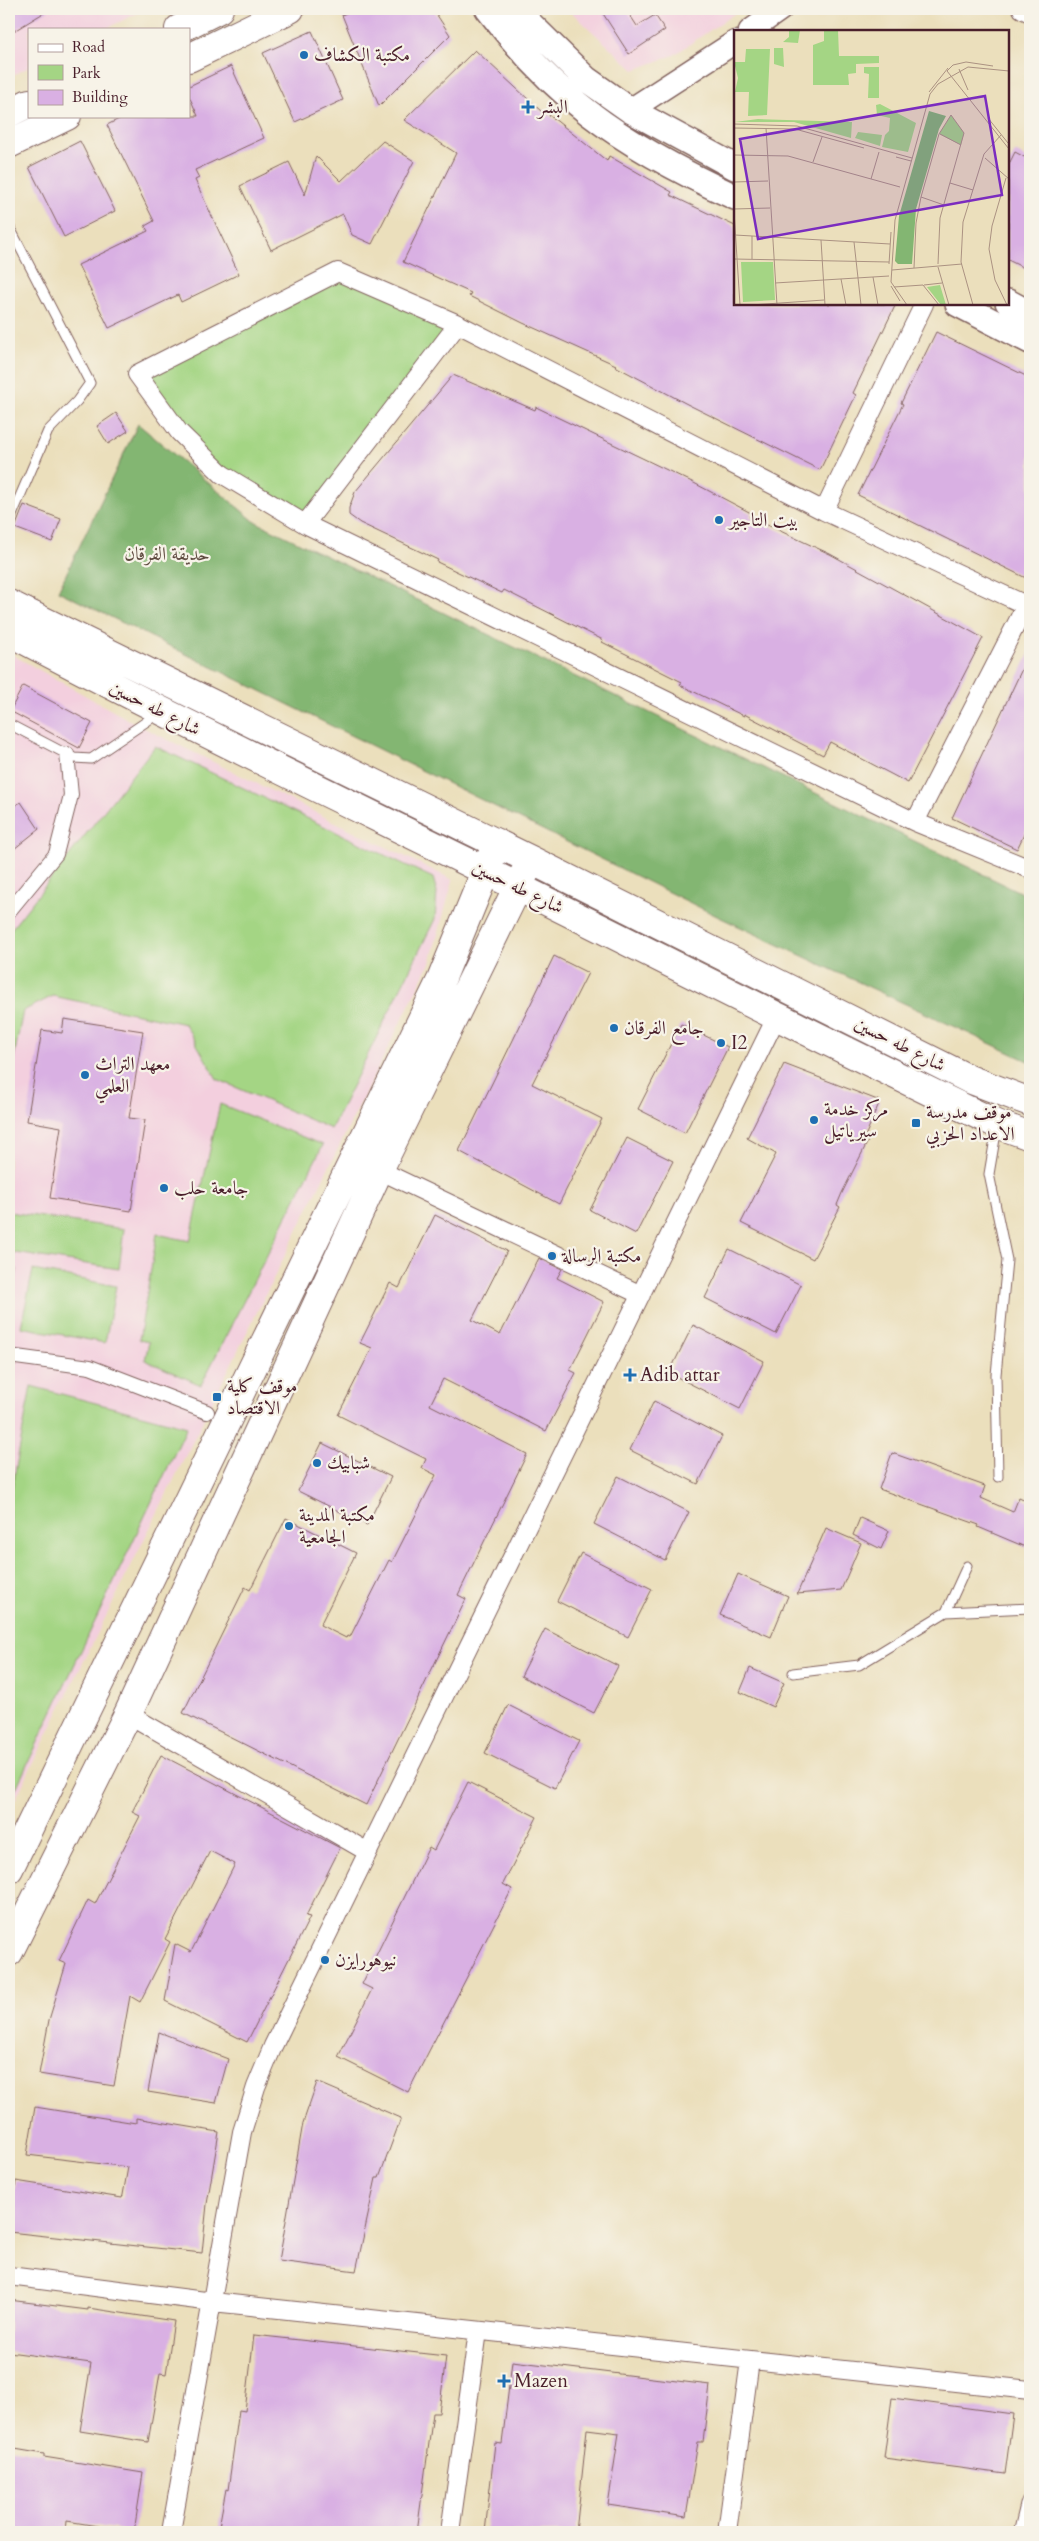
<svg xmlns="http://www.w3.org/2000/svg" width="1039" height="2541" viewBox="0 0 1039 2541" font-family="Cardo,Amiri,serif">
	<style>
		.built { fill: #f3cfde }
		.green { fill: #a4d584; stroke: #777a58 }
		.forest { fill: #83b672; stroke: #666a4e }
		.building { fill: #d9b0e3 }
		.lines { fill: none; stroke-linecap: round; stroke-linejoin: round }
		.service-casing { stroke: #82625e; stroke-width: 11 }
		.pedestrian-casing { stroke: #82625e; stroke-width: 16 }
		.minor-casing { stroke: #82625e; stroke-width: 20 }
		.tertiary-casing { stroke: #82625e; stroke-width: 25 }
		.secondary-casing { stroke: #82625e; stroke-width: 28 }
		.primary-casing { stroke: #82625e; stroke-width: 30 }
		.service { stroke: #fff; stroke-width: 9 }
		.pedestrian { stroke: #fff; stroke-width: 14 }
		.minor { stroke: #fff; stroke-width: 18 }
		.tertiary { stroke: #fff; stroke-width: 22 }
		.secondary { stroke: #fff; stroke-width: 25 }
		.primary { stroke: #fff; stroke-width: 28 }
		.poi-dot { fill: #1f6fb2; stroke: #f7f3e8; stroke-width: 2 }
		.labels { text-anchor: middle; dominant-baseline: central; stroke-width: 4.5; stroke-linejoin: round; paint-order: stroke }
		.poi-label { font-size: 19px; fill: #4a1f2b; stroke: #f7f3e8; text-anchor: start }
		.park-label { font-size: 19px; fill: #604c41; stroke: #f7f3e8 }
		.street-label { font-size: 19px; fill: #4a1f2b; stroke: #f7f3e8 }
		.inset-road { fill: none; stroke: #ab9282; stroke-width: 1 }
		.view { fill: #7b2cbf; fill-opacity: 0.15; stroke: #7b2cbf; stroke-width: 2.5 }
		.inset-edge { fill: none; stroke: #4a1f2b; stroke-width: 2.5 }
	</style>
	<rect width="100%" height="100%" fill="#f7f3e8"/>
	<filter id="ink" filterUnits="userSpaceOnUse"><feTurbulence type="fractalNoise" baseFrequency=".02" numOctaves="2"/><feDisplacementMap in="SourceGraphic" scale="10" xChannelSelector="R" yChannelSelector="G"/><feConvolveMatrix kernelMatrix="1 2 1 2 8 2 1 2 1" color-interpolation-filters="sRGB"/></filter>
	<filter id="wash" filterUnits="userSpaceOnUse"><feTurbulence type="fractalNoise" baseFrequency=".0096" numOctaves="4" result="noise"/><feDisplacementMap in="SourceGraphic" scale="20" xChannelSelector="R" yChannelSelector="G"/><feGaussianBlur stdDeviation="1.12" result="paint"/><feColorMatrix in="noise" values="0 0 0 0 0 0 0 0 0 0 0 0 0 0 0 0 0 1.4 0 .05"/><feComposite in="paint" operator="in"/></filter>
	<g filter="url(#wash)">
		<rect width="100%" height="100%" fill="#ebdfbc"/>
		<path class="built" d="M9,9H146L105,29H29V67L9,77Z
			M568,9H741L674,55L634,70Z
			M9,653L140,726L453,880L430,963L9,1812Z"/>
		<path class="green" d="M338,272L458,324L305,524L222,474L137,374Z
			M155,746L433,878L437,892L435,919L331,1129L217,1079L185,1024L53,996L23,1011L9,1082V932Z
			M220,1104L323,1145L201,1385L145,1360L149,1342L139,1340L157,1234L190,1241Z
			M9,1212L124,1229L119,1269L9,1252Z
			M9,1268L17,1269L9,1316Z
			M33,1270L116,1286L105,1343L21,1327Z
			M31,1386L187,1427L9,1803V1505Z"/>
		<path class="forest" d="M138,424L254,521L1030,897V1062L719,917L58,591Z"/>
		<g id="blocks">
			<path class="building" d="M9,9H50L9,34Z
				M354,9H433L450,35L379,106L342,15Z
				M600,9H626L637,26L655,15L665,30L629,54Z
				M312,31L343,100L295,122L263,53Z
				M475,50L542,112L543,110L607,161L609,156L672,192L670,195L735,226V304H896L853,393L856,395L820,470L687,404L615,366L616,365L523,323L469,296L471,293L403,262L456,153L404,120Z
				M231,66L264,138L195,170L199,178L195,180L239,274L181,302L178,295L109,328L78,265L148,231L145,226L154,221L107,125L125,116H198L189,96V86Z
				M80,141L115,211L64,237L29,167Z
				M383,141L414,161L372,244L352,235L343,214L271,250L240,186L289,162L305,195L316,156L341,181Z
				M1015,152L1030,160V271L1008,260V166Z
				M936,332L1030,378V580L858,495L903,404L901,403Z
				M453,375L535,410L536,407L692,482L751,513L750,517L830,554L983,638L908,783L830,742L823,755L744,714V716L680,685L682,682L602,642L603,640L504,590L502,593L437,562L438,560L360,523L349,515V508L355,492Z
				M116,413L128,431L108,444L97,426Z
				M24,505L61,519L52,542L15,528Z
				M1030,652V822L1017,849L952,818Z
				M23,686L92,723L79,748L10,711Z
				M21,802L39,829L9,853V809Z
				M554,956L588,973L532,1084L602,1119L559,1204L459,1151Z
				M64,1019L143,1031L129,1118L145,1120L131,1211L50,1198L61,1127L27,1121L42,1030L62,1033Z
				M681,1024L728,1047L685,1133L638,1109Z
				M784,1064L880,1101L864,1139L868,1141L842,1193L837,1205L840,1207L813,1259L741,1223L776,1154L747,1138Z
				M627,1138L673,1161L636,1234L590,1210Z
				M435,1215L507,1251L472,1320L500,1335L539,1258L562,1269L557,1278L604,1302L570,1370L576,1373L546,1431L443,1379L430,1405L527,1454L458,1595L466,1599L366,1805L183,1713L245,1587L250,1590L286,1518L356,1553L320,1625L346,1638L347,1636L350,1637L389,1560L392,1562L436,1475L422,1468L426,1459L338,1415L372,1348L360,1343L390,1283L399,1288Z
				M729,1249L801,1285L776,1334L705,1298Z
				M693,1325L764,1361L740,1409L669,1373Z
				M654,1401L722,1436L698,1484L630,1450Z
				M322,1443L391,1477L367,1525L298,1491Z
				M892,1453L985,1486L981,1498L1013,1512L1019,1497L1030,1502V1549L978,1527L979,1525L879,1489Z
				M618,1476L689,1512L665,1560L594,1524Z
				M860,1518L889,1531L881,1549L853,1535Z
				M826,1528L861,1543L841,1590L797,1594Z
				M581,1553L652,1589L628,1637L557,1601Z
				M738,1574L788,1596L771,1637L720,1615Z
				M545,1629L618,1666L594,1713L521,1676Z
				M750,1668L784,1683L773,1707L740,1692Z
				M508,1705L579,1741L555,1788L485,1753Z
				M161,1755L340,1848L306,1916L310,1917L247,2042L165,2001L175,1944L191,1952L235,1864L210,1851L165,1939L170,1942L140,2002L130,1996L114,2086L39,2074L49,2020L66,1964L59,1961L88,1900L95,1904L140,1816L132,1812Z
				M468,1782L537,1817L503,1884L512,1889L408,2092L338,2057L372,1989L362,1984L429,1847L434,1850Z
				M159,2032L228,2059L216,2103L148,2092Z
				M317,2082L401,2118L379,2178H376L356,2271L279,2261L303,2123Z
				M35,2107L136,2123V2118L219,2132L207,2204L202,2253L9,2232L16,2181L122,2198L123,2195L128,2167L27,2155Z
				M9,2300L88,2310V2308L174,2321L166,2374L160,2373L148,2442L80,2431L91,2363L9,2352Z
				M254,2335L446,2356L439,2413H433L417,2532H218L226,2489L228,2490L239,2410L245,2411Z
				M512,2361L710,2385L703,2442H698L686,2517L608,2505L619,2433L587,2429L576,2532H485L495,2443L502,2444Z
				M892,2398L1013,2414L1005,2474L884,2458Z
				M9,2448L44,2454V2457L143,2473L134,2532L67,2521L66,2532H9Z"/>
		</g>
	</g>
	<g filter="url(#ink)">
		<use href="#blocks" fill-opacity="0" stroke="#82625e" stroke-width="1"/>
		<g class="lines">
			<g class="service-casing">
				<path id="service" d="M9,226L90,383L77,401L48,431L9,522
					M9,724L74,758L91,759L159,713
					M997,1127L989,1174L1007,1260L996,1375L998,1477
					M946,1612L1030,1608
					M793,1673L859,1665L946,1612L967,1566"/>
			</g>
			<g class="pedestrian-casing">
				<path id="pedestrian" d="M9,911L56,854L71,795L67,754
					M9,1356L90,1367L207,1412"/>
			</g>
			<g class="minor-casing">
				<path id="minor" d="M1022,9L1030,13
					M824,511L924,304
					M305,524L458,324
					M1030,607L824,511L458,324L338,272L137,374L179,432L222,474L305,524L915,822L1030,869
					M915,822L1026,605
					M379,1170L641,1295
					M128,1714L368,1852
					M9,2276L213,2302L1030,2390
					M171,2532L242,2132L256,2087L273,2046L776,1018
					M450,2532L478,2331
					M727,2532L750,2360
					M1023,2532L1030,2503"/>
			</g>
			<g class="tertiary-casing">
				<path id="tertiary" d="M750,31L781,9
					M630,110L735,42"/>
			</g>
			<g class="secondary-casing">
				<path id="secondary" d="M488,9C517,47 551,84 589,113C633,147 685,174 735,197
					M518,9L526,20L586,79L630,110L735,167
					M1008,302L1030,314
					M958,304L1030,341"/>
			</g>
			<g class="primary-casing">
				<path id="primary" d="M179,29L219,9
					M189,58L290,9
					M9,113L29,103
					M9,144L67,116
					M9,604L531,860L969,1079L1030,1102
					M9,632C177,721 349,803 520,888C679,967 837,1048 997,1124L1030,1136
					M9,1869L441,980L497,843
					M9,1952L128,1714L379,1170L531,860"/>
			</g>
			<use href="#service" class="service"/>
			<use href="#pedestrian" class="pedestrian"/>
			<use href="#minor" class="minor"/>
			<use href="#tertiary" class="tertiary"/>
			<use href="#secondary" class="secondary"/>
			<use href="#primary" class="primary"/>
		</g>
	</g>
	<g class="poi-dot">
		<circle cx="304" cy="55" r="5"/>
		<path d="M525.5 99.5h5v5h5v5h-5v5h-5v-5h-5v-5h5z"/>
		<circle cx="719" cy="520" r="5"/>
		<circle cx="614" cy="1028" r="5"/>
		<circle cx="721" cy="1043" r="5"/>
		<circle cx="85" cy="1075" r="5"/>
		<circle cx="814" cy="1120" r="5"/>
		<rect x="911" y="1118" width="10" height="10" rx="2.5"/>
		<circle cx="164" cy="1188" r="5"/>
		<circle cx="552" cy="1256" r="5"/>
		<path d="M627.5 1367.5h5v5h5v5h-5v5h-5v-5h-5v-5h5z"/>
		<rect x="212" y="1392" width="10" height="10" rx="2.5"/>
		<circle cx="317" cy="1463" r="5"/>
		<circle cx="289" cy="1526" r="5"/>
		<circle cx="325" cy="1960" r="5"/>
		<path d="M501.5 2373.5h5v5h5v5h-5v5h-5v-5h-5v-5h5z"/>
	</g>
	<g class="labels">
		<g class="poi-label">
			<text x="314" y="55">مكتبة الكشاف</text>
			<text x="538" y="107">البشر</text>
			<text x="729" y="520">بيت التاجير</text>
			<text x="624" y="1028">جامع الفرقان</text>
			<text x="731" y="1043">I2</text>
			<text x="95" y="1064">معهد التراث<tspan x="95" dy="22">العلمي</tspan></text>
			<text x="824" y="1109">مركز خدمة<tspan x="824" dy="22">سيرياتيل</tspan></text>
			<text x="926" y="1112">موقف مدرسة<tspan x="926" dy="22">الاعداد الحزبي</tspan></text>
			<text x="174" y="1188">جامعة حلب</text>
			<text x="562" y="1256">مكتبة الرسالة</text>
			<text x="640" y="1375">Adib attar</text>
			<text x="227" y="1386">موقف كلية<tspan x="227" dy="22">الاقتصاد</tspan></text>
			<text x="327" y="1463">شبابيك</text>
			<text x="299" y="1515">مكتبة المدينة<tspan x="299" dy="22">الجامعية</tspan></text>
			<text x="335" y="1960">نيوهورايزن</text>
			<text x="514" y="2381">Mazen</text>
		</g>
		<g class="park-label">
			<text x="167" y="554">حديقة الفرقان</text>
		</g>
		<g class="street-label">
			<text transform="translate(155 708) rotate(27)">شارع طه حسين</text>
			<text transform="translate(518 887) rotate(26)">شارع طه حسين</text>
			<text transform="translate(900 1044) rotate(27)">شارع طه حسين</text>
		</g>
	</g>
	<g transform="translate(734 30)">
		<rect width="275" height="275" fill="#ebdfbc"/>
		<path d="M55,0H66L64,13L49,12L55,7ZM90,0H104L105,26H145V33L122,34V43L114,44L115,55H79V15L90,11ZM40,18H49L50,37L40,34ZM12,19H36L33,85L14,86L15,62H1L4,48L0,32H11ZM130,37H145V68H134L135,44L130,43ZM146,74L182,93L174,122L148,117L151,105L155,101L156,88L143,85L142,75ZM217,85L230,103L227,115L205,104ZM24,89L118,92L117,108L60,92H1ZM124,102L148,105L146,116L121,108ZM7,232H39L41,270L9,272ZM206,255L212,275H207L193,257Z" fill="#a4d584"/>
		<path d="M195,81L212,86L205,99L182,179L178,234H164L161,231L165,186Z" fill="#83b672"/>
		<path class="inset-road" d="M259,36L232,32L219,35L213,41L275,119M225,39L234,60M195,62L214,38M254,88L274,113M0,94L63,96L178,128M0,98L61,99L130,118M32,98L43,275M206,104L227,115M0,125L54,126L166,157M162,127L177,131M251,128L275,149M79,132L88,107M272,148L258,196L255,219L261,250L273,275M137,149L145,122M0,152L34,151M216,153L239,160M187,167L210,175M0,179L36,178M0,181L6,275M1,205L156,214M18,206V229M87,210L91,275M120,212L127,275M0,229L155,232M155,234L157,202M204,237L215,275M180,238L182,193L187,167L205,104L217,85L230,103L206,188L204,234M158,240L228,234M139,247L144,275M107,249L112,275M41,253L155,246M190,255L208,253M157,256L166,271M160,257L189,255L205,275M17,275L90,270M173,275L157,252L161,190L196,64L204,54L234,37L275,41M239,275L227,232L229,192L250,124L267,105"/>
		<path class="view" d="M251,66L268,165L24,209L6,109Z"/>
		<rect width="275" height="275" class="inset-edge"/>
	</g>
	<rect width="1039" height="2541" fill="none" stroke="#f7f3e8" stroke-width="30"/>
	<rect x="28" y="28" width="162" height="90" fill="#f7f3e8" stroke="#b29e9c"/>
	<rect x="38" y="44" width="25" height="8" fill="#ffffff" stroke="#b29e9c"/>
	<text x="72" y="52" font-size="15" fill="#4a1f2b">Road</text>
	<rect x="38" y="65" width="25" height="15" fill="#a4d584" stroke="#b29e9c"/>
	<text x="72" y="78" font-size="15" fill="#4a1f2b">Park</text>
	<rect x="38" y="90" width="25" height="15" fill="#d9b0e3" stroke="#b29e9c"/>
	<text x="72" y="102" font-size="15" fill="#4a1f2b">Building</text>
</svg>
